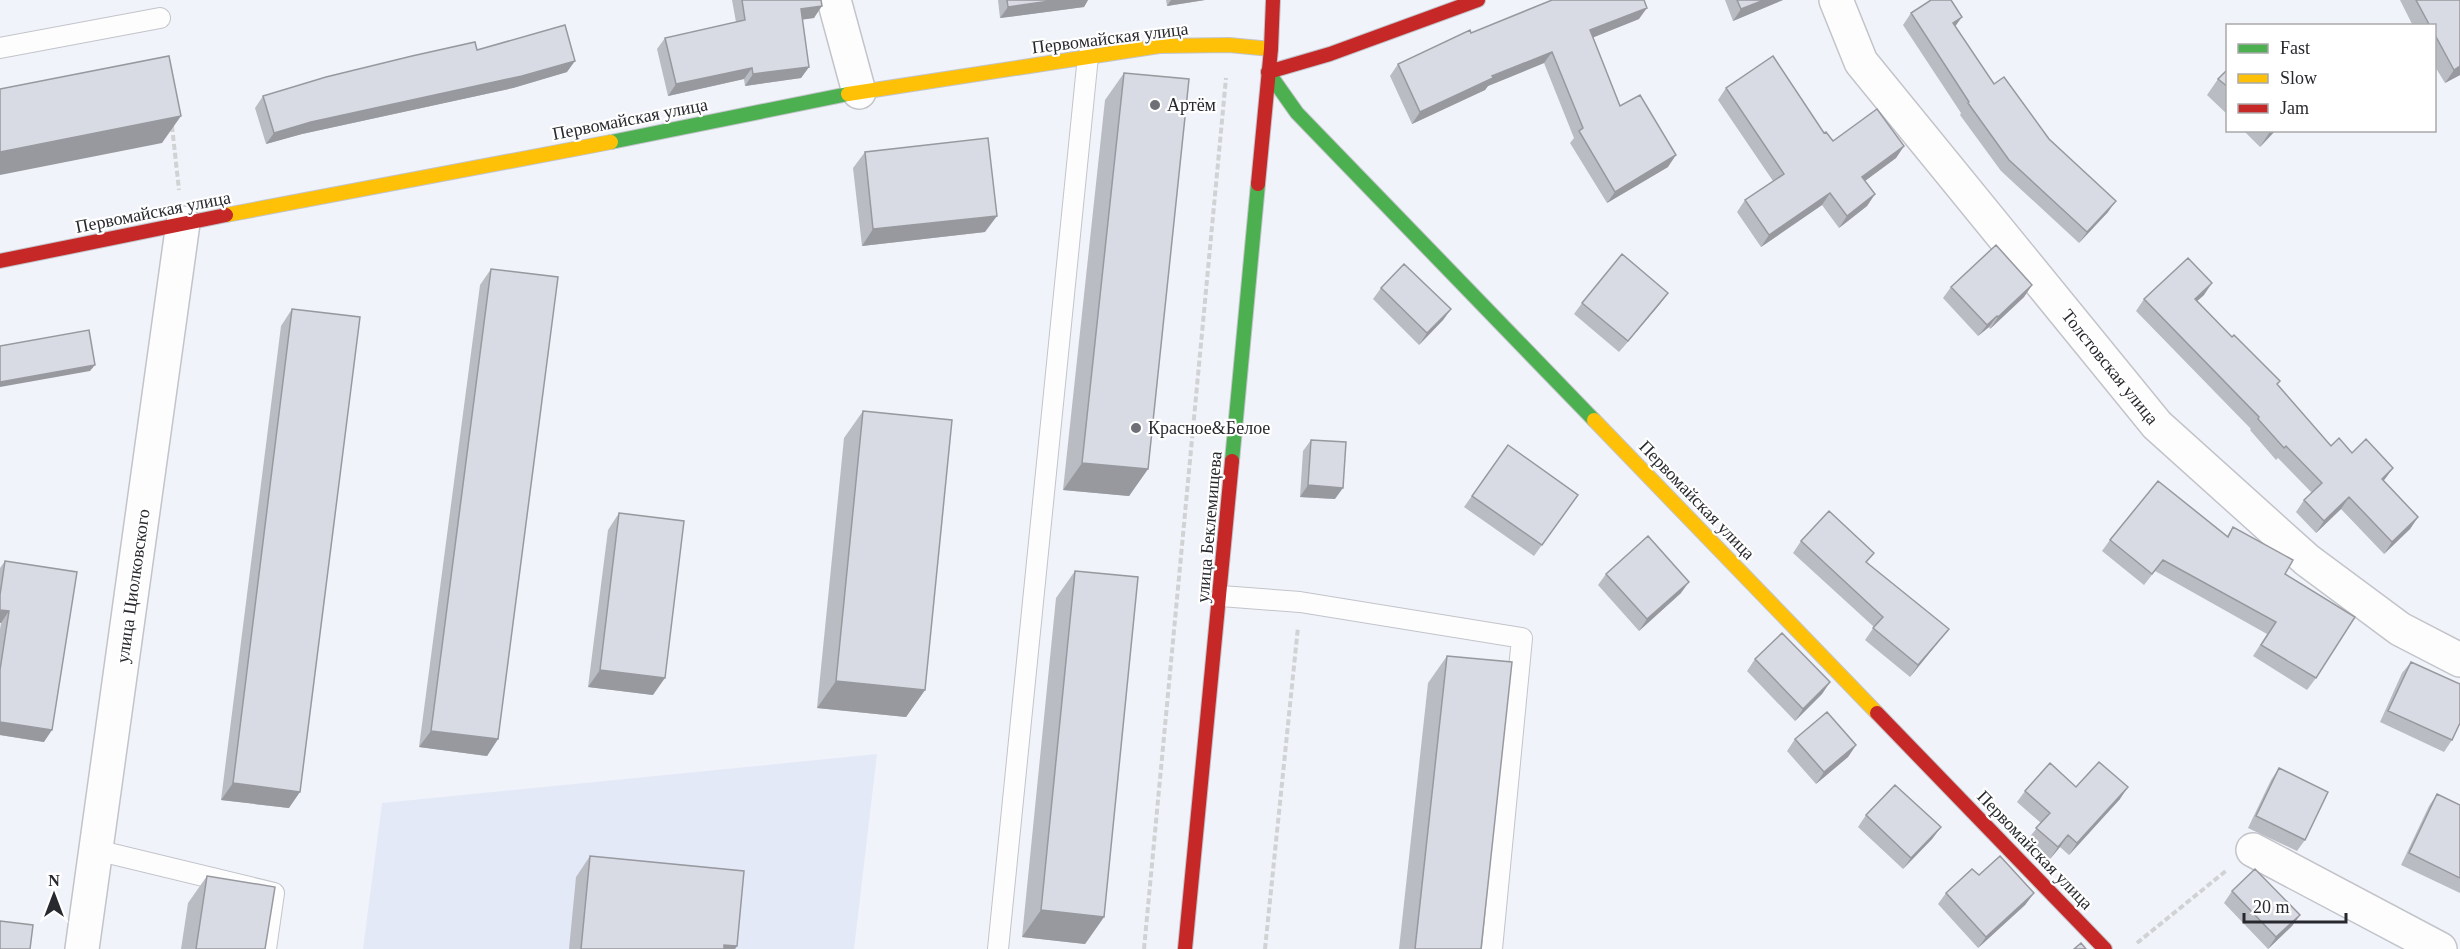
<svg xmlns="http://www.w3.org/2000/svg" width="2460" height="949" viewBox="0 0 2460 949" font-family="Georgia,serif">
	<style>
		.built { fill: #e4e9f8 }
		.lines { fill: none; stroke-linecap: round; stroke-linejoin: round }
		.lane-casing { stroke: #c2c4ca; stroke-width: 22 }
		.street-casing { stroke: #c2c4ca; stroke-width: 36 }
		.fast-casing { stroke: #c2c4ca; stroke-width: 16 }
		.slow-casing { stroke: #c2c4ca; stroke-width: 16 }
		.jam-casing { stroke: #c2c4ca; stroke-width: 16 }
		.path { stroke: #d0d2d4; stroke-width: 4; stroke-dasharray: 6 3; stroke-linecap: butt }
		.lane { stroke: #fdfdfe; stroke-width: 20 }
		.street { stroke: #fdfdfe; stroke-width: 33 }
		.fast { stroke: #4caf50; stroke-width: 14 }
		.slow { stroke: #ffc107; stroke-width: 14 }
		.jam { stroke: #c62828; stroke-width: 14 }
		.wall { fill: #babcc3 }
		.shaded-wall { fill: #97999f }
		.building { fill: #d8dbe3; stroke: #97999f; stroke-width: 1.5 }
		.poi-dot { fill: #6e7075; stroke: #fff; stroke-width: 2 }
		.labels { text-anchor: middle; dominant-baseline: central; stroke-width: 4.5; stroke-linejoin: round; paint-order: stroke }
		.street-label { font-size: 18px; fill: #27292e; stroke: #fff }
		.poi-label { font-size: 18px; fill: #27292e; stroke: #fff; text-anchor: start }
	</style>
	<rect width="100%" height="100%" fill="#f1f3fa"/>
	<path class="built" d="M877,754L854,949H363L382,803Z"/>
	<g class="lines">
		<g class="lane-casing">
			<path id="lane" d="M0,48L160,18
				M1221,596L1300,602L1522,638L1492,949
				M96,850L274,893L266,949
				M998,949L1088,56"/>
		</g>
		<g class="street-casing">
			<path id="street" d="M834,0L859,92
				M1836,0L1861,62L2157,425L2307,560L2400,629L2460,660
				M2253,850L2440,949
				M82,949L183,223"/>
		</g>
		<g class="fast-casing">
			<path id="fast" d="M1268,72L1297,113L1594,420
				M611,142L848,94
				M1232,461L1258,184"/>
		</g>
		<g class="slow-casing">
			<path id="slow" d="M848,94L1159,46L1229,45L1271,49
				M226,215L611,142
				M1594,420L1877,713"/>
		</g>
		<g class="jam-casing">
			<path id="jam" d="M1268,72L1330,54L1478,0
				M1258,184L1271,49L1273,0
				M0,261L226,215
				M1877,713L2105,949
				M1185,949L1232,461"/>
		</g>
		<path class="path" d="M172,126L179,190
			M2137,943L2227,870
			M1144,949L1226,78
			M1265,949L1298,627"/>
		<use href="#lane" class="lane"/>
		<use href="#street" class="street"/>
		<use href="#fast" class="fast"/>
		<use href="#slow" class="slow"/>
		<use href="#jam" class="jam"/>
	</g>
	<path class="wall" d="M732,0H821L814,18L802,19L809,67L801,78L745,86L744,79L668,96L657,49L665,38L736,22Z
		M998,0H1088L1084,7L1000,18Z
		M1166,0H1205L1167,6Z
		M1725,0H1783L1733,21Z
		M2400,0H2460V75L2445,83L2434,65V26H2413Z
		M1911,13L1955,27L1994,84L2049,139L2108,212L2079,243L2001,171L1960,115L1961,113L1903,25Z
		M1639,19L1593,37L1620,106L1668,167L1607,203L1570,143L1574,138L1544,63L1488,86L1485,90L1412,124L1390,76L1398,64L1471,33Z
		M477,50L567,72L513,88L302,134L266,144L255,108L263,96Z
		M2228,69V115L2207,95L2218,79Z
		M1124,73L1148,469L1129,496L1063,490L1105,100Z
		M1726,88L1824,133L1833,141L1904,146L1896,158L1865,181L1875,194L1867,206L1839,228L1822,205L1761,247L1737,212L1745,200L1773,181L1718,100Z
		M2243,130H2276L2260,147Z
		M865,152L985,232L862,246L853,168Z
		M491,269L498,739L487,756L419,747L480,285Z
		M2032,285L2024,297L1990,329L1989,327L1978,336L1943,298L1951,287Z
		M1381,288L1451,309L1443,320L1419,345L1373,299Z
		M1668,293L1659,305L1619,352L1574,314L1582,303Z
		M2204,295L2197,301L2277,384L2331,446L2393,468L2383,481L2418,517L2410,529L2384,554L2341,509L2316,533L2296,512L2304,500L2312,493L2278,458L2276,460L2250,430L2251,429L2136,311L2144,299Z
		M292,309L289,808L221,800L281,326Z
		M863,411L925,690L906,717L817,708L844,438Z
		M1311,440L1335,499L1300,497L1303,451Z
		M1508,445L1578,495L1534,556L1464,507Z
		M619,513L653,695L588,687L608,530Z
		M2233,527L2285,574L2316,678L2307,690L2253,656L2267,634L2155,571L2144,585L2102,551L2110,540L2227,536Z
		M1801,541L1868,563L1940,640L1910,677L1865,640L1874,627L1793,553Z
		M5,561L44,742L0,735V629L1,623H0V568Z
		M1075,571L1104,917L1085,944L1022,937L1056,598Z
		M1606,574L1681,593L1639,631L1598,585Z
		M1447,656L1481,949H1399L1428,683Z
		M1755,659L1830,682L1822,694L1795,721L1747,671Z
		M2411,662L2452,740L2444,752L2380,722L2402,673Z
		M1795,739L1856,745L1848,757L1816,784L1787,751Z
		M2279,768L2305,840L2297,851L2248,828L2271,780Z
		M2076,787L2120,799L2069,855L2060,847L2050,859L2028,839L2041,823L2017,802L2025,791Z
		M2437,794L2460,805V893L2401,865L2429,806Z
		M1866,815L1941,827L1932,839L1903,869L1858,827Z
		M590,856L737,946L735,949H569L576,877Z
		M1979,875L2034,893L2025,905L1978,948L1938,904L1946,893Z
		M207,876L265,949H181L188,903Z
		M2232,891L2300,915L2292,926L2268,949L2224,903Z"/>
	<path class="shaded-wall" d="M1057,0H1088L1084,7L1000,18L1008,7Z
		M1171,0H1205L1167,6Z
		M1764,0H1783L1733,21L1741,9Z
		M822,6L814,18L793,21L801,9Z
		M1647,8L1639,19L1582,42L1590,30Z
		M1962,17L1954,28L1953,23Z
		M1552,52L1544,63L1488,86L1485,90L1412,124L1420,112L1492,76Z
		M575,61L567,72L513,88L302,134L266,144L274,133L311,122Z
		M2460,66V75L2445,83L2454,70Z
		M809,67L801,78L745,86L753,74Z
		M752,68L744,79L668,96L676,84Z
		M181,116L162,143L0,175V152Z
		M2271,130H2276L2260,147Z
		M1904,146L1896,158L1854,189L1862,177Z
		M1676,155L1668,167L1607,203L1615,192Z
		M1830,193L1822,205L1761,247L1769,235Z
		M1875,194L1867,206L1839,228L1847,216Z
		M2116,201L2108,212L2079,243L2087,232Z
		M997,216L985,232L862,246L873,229Z
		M2212,283L2204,295L2187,310L2195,299Z
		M2032,285L2024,297L1990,329L1998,317Z
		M1668,293L1659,305L1619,352L1628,341Z
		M1451,309L1443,320L1419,345L1427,333Z
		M1997,316L1989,327L1978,336L1987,325Z
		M95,365L90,371L0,387V382Z
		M1082,463L1148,469L1129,496L1063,490Z
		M2393,468L2385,479L2373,491L2382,479Z
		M1308,485L1343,488L1335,499L1300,497Z
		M2349,497L2341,509L2316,533L2324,521Z
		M2418,517L2410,529L2384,554L2392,542Z
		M1689,582L1681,593L1639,631L1647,619Z
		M0,610L9,611L1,623H0Z
		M1949,629L1940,640L1910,677L1918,665Z
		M600,670L665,678L653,695L588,687Z
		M836,681L925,690L906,717L817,708Z
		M1830,682L1822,694L1795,721L1803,709Z
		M0,722L52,730L44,742L0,735Z
		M431,731L498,739L487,756L419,747Z
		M1856,745L1848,757L1816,784L1824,772Z
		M233,783L300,792L289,808L221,800Z
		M2128,787L2120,799L2069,855L2077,843Z
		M1941,827L1932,839L1903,869L1911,858Z
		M2068,835L2060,847L2050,859L2058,847Z
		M2034,893L2025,905L1978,948L1986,937Z
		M1041,910L1104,917L1085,944L1022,937Z
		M2300,915L2292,926L2268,949L2276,937Z
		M724,945L737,946L735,949H721Z"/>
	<path class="building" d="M742,0H821L822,6L801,9L809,67L753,74L752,68L676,84L665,38L745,20Z
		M1007,0H1057L1008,7Z
		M1552,0H1644L1647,8L1590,30L1620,106L1640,95L1676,155L1615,192L1579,131L1583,128L1552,52L1492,76L1493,78L1420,112L1398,64L1470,30L1471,33Z
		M1737,0H1764L1741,9Z
		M1931,0H1951L1962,17L1953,23L1994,84L2004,77L2049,139L2116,201L2087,232L2009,160L1968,103L1969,102L1911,13Z
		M2416,0H2460V66L2454,70L2434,33V26H2430Z
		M565,25L575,61L522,76L311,122L274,133L263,96L326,77L412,56L475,42L477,50Z
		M169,56L181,116L0,152V89Z
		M1773,56L1824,133L1826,132L1833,141L1877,109L1904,146L1862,177L1875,194L1847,216L1830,193L1769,235L1745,200L1784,174L1726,88Z
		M2228,69V87L2218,79Z
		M1124,73L1189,79L1148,469L1082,463Z
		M988,138L997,216L873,229L865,152Z
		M1996,245L2032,285L1998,317L1997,316L1987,325L1951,287Z
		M1622,254L1668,293L1628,341L1582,303Z
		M2188,258L2212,283L2195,299L2232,337L2234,335L2280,381L2277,384L2331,446L2339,438L2352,453L2366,439L2393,468L2382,479L2418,517L2392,542L2349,497L2324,521L2304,500L2322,483L2286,446L2284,448L2258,419L2259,417L2144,299Z
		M1404,264L1451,309L1427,333L1381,288Z
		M491,269L558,277L498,739L431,731Z
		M292,309L360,317L300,792L233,783Z
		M89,330L95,365L0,382V346Z
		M863,411L952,420L925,690L836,681Z
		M1311,440L1346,442L1343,488L1308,485Z
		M1508,445L1578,495L1542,545L1472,496Z
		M2158,481L2228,537L2233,527L2293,560L2285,574L2355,617L2316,678L2261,645L2276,622L2163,560L2152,574L2110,540Z
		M1829,511L1874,553L1866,562L1949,629L1918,665L1873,628L1883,617L1801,541Z
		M619,513L684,521L665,678L600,670Z
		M1648,536L1689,582L1647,619L1606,574Z
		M5,561L77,572L52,730L0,722V670L9,611L0,610V595Z
		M1075,571L1138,577L1104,917L1041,910Z
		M1782,633L1830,682L1803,709L1755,659Z
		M1447,656L1512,662L1481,949H1415Z
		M2411,662L2460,684V723L2452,740L2388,711Z
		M1827,712L1856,745L1824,772L1795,739Z
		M2099,762L2128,787L2077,843L2068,835L2058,847L2036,828L2050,813L2025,791L2050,763L2076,787Z
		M2279,768L2328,792L2305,840L2256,816Z
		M1895,785L1941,827L1911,858L1866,815Z
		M2437,794L2460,805V878L2409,853Z
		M590,856L744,871L737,946L724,945V949H581Z
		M2000,856L2034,893L1986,937L1946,893L1972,869L1979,875Z
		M2255,869L2300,915L2276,937L2232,891Z
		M207,876L275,887L265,949H196Z
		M0,921L33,925L30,949H0Z
		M2081,943L2086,949H2074Z"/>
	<g class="poi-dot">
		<circle cx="1155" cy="105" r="6"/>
		<circle cx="1136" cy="428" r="6"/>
	</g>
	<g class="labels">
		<g class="street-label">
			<text transform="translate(1110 38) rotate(-7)">Первомайская улица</text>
			<text transform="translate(630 119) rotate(-11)">Первомайская улица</text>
			<text transform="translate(153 212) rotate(-11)">Первомайская улица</text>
			<text transform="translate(2110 367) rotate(51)">Толстовская улица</text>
			<text transform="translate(1697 500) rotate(46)">Первомайская улица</text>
			<text transform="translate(1209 527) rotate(-85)">улица Беклемищева</text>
			<text transform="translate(133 586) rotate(-82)">улица Циолковского</text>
			<text transform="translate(2035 850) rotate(46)">Первомайская улица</text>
		</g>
		<g class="poi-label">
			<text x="1167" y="105">Артём</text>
			<text x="1148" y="428">Красное&amp;Белое</text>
		</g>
	</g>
	<rect x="2226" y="24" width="210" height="108" fill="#ffffff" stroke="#a9a9ab" stroke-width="1.5"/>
	<rect x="2238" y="44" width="30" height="9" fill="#4caf50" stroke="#a9a9ab" stroke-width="1.5"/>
	<text x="2280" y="54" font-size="18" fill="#27292e">Fast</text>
	<rect x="2238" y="74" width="30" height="9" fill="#ffc107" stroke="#a9a9ab" stroke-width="1.5"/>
	<text x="2280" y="84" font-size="18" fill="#27292e">Slow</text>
	<rect x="2238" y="104" width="30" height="9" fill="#c62828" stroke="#a9a9ab" stroke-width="1.5"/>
	<text x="2280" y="114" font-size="18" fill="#27292e">Jam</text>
	<g transform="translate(54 895)" stroke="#ffffff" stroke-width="4.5" paint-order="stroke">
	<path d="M0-4.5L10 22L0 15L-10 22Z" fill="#27292e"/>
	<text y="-9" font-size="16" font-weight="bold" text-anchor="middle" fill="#27292e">N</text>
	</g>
	<path d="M2244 913v9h102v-9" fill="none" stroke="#27292e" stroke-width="3"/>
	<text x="2253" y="913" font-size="18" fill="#27292e" stroke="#ffffff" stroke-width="4.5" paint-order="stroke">20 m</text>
</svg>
